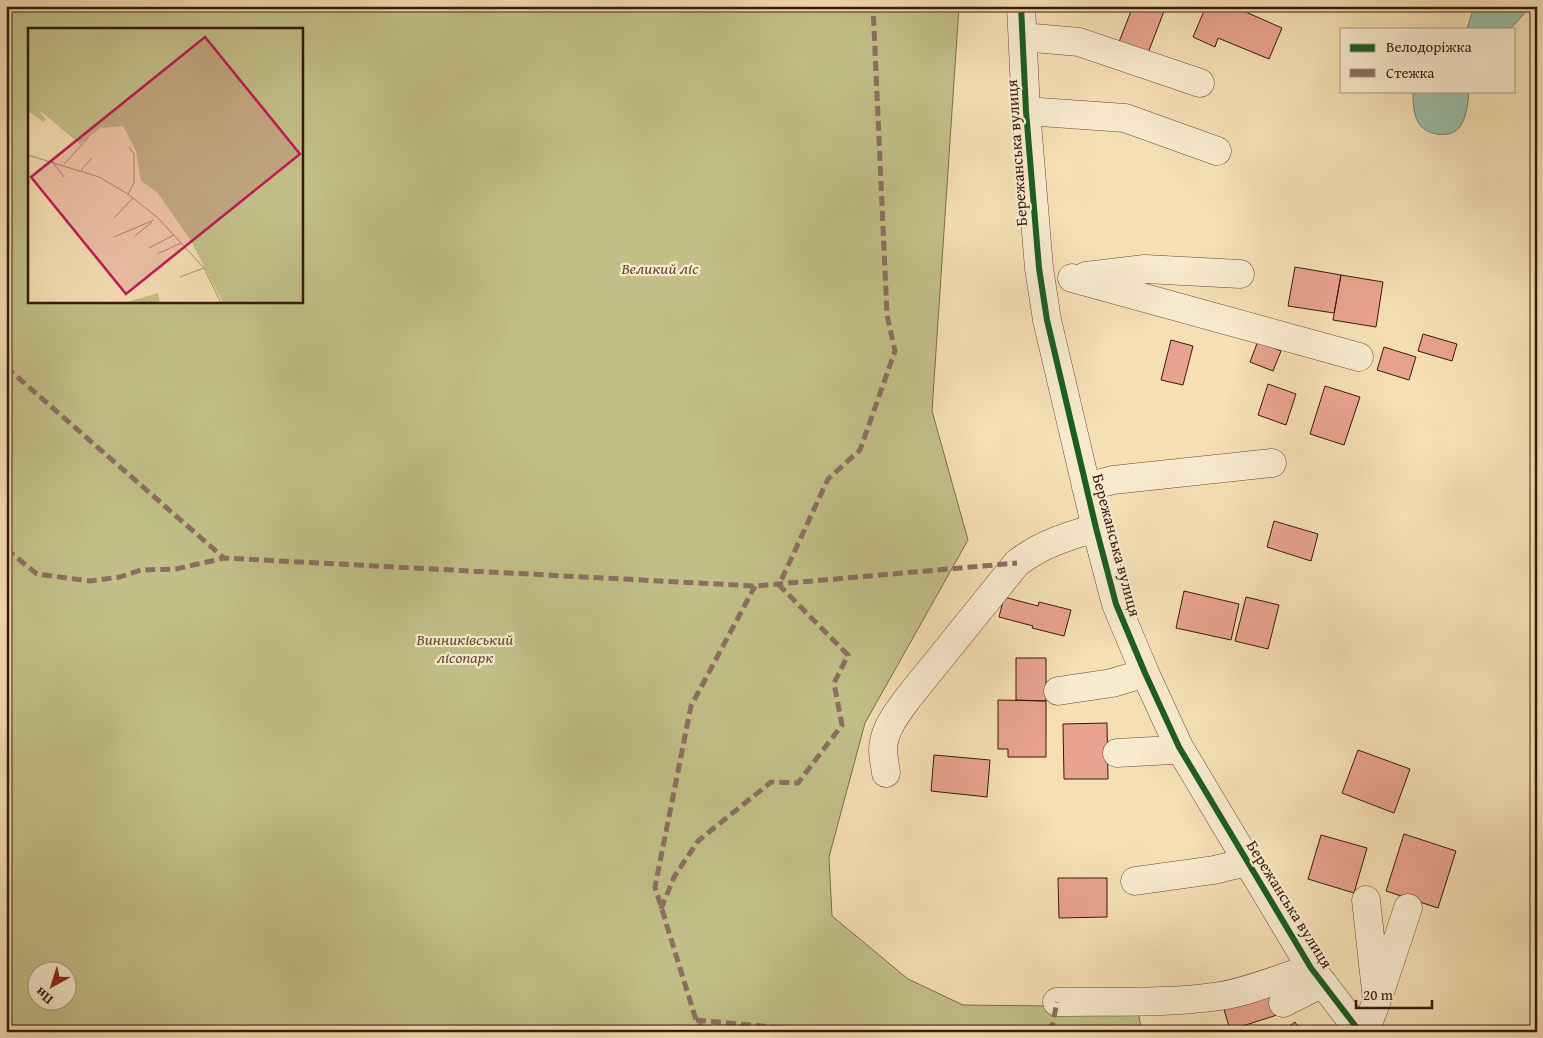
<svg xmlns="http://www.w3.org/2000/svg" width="1543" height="1038" viewBox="0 0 1543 1038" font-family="'Gentium Book Plus',serif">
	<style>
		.green { fill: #c2c088; stroke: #7d6c4a; fill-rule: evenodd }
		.water { fill: #9dbda7; stroke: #757b69 }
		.building { fill: #e8a390; stroke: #38190d }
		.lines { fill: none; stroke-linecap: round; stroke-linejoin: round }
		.minor-casing { stroke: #674a36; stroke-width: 29 }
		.minor { stroke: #f8eace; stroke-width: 28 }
		.quiet { stroke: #8d6e63; stroke-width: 5; stroke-dasharray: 10 5; stroke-linecap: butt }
		.cycleway-casing { stroke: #f8eace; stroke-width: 9 }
		.cycleway { stroke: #1b5e20; stroke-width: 6 }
		.labels { text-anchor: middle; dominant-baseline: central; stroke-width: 4.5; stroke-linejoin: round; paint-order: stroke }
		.street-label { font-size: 16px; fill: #38190d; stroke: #f8eace }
		.park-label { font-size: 16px; font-style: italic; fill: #614b32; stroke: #f8eace }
		.inset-road { fill: none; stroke: #a99071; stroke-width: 1 }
		.view { fill: #c2185b; fill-opacity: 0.15; stroke: #c2185b; stroke-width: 2.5 }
		.inset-edge { fill: none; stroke: #38190d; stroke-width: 2.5 }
	</style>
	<rect width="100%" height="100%" fill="#f5dfb3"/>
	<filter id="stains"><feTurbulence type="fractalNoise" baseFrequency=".004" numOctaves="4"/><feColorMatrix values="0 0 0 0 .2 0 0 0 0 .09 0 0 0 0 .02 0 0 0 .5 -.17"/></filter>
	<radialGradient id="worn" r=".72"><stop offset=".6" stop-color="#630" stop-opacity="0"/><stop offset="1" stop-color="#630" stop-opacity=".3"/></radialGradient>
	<path class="green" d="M6,6H959L932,411L968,540L865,723L829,857L832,916L908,979L963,1005L1137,1007L1142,1032H6ZM29,29H301V301H29ZM38,970H68V1000H38Z"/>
	<path class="water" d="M1473,6H1524L1525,10L1524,14L1510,29H1467L1473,10Z
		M1413,91H1469C1468,103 1467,115 1461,125C1453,140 1425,136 1418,122C1413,113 1413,101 1413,91Z"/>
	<path class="building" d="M1133,6H1166L1148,53L1119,42Z
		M1206,6H1232L1282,28L1269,59L1218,38L1215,47L1193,37Z
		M1295,267L1341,275L1334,313L1288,306Z
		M1341,275L1383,282L1376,327L1333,320Z
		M1423,334L1457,344L1452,361L1418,351Z
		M1171,340L1193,346L1183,385L1161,380Z
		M1258,341L1281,351L1273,371L1250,362Z
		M1384,347L1416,357L1409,380L1377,370Z
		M1268,384L1296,394L1286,425L1258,415Z
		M1325,386L1360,397L1344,445L1310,434Z
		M1274,521L1318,534L1311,561L1267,547Z
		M1184,591L1239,604L1231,640L1176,628Z
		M1004,597L1038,606L1039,602L1071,610L1064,636L1032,628L1033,626L999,617Z
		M1246,597L1279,605L1268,649L1235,641Z
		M1016,658H1046V701L1016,700Z
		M998,700L1046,701V757H1008V749H998Z
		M1107,723L1108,779H1064L1063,724Z
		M1358,750L1410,769L1394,813L1342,793Z
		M934,755L990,760L987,797L931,791Z
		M1404,834L1456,851L1438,908L1386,891Z
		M1321,835L1367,848L1354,893L1308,879Z
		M1058,878H1107V917L1059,918Z
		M1270,991L1277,1015L1230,1030L1223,1006Z
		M1295,1022L1302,1032H1282Z"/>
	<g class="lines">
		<g class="minor-casing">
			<path id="minor" d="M1021,6L1026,111L1039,268L1047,320L1096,528L1116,604L1145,673L1179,747L1311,968L1360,1032
				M1023,37L1079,42L1200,83
				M1026,111L1125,118L1217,151
				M1086,276L1145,269L1240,274
				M1072,278L1359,357
				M1086,487L1113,480L1272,463
				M1058,691L1112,683L1145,673
				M1117,753L1172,750L1179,747
				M886,773C885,765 883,756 883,749C884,729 897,713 908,698L1017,563C1042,544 1065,537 1096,528
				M1135,881L1214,870L1247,862
				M1380,992L1408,908
				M1057,1002C1111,1001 1167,1004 1220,996C1251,991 1281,978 1311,968
				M1283,1003L1323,983
				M1365,1032L1377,1000L1366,900"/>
		</g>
		<use href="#minor" class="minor"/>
		<path class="quiet" d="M6,367L224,558
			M6,549L37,574L90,581L120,577L141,570L176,569L224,558L755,586L1017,563
			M661,909L674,877L698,841L771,782L798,783L842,725L834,683L848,655L779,585L828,479L860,450L895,351L887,315L873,6
			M6,1016L14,1032
			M696,1020L826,1032
			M704,1032L696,1020L655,887L691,706L755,586
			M1051,1032L1057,1002"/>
		<g class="cycleway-casing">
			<path id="cycleway" d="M1021,6L1026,111L1039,268L1047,320L1096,528L1116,604L1145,673L1179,747L1311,968L1360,1032"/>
		</g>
		<use href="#cycleway" class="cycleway"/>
	</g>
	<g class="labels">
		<g class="street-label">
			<text transform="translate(1016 153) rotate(-94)">Бережанська вулиця</text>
			<text transform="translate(1117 545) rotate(75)">Бережанська вулиця</text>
			<text transform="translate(1290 904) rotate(58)">Бережанська вулиця</text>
		</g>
		<g class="park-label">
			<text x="660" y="268">Великий ліс</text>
			<text x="465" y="639">Винниківський<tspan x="465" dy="18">лісопарк</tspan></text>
		</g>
	</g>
	<g transform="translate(28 28)">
		<rect width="275" height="275" fill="#f5dfb3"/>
		<path d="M0,0H275V275H195L163,213L129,164L113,153L108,123L95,98L72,100L52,116L10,81L18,92L15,94L0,83ZM130,265L132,275H96Z" fill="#c2c088"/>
		<path class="inset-road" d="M0,127L71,149L100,166L130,190L176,240L193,275M24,133L36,149M36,136L61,109M53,142L64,130M100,166L106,155V126L101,119M86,190L105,170M107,208L124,194M86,209L126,192M121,220L146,207M129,226L153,215M152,249L176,240"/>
		<path class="view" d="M177,9L272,126L98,266L3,149Z"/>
		<rect width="275" height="275" class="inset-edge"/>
	</g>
	<rect width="1543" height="1038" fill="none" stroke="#f5dfb3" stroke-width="25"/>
	<rect x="8" y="8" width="1528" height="1023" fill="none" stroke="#38190d" stroke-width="2.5"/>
	<rect x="12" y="12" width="1518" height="1013" fill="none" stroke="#38190d"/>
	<rect x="1340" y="28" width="175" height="65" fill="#f8eace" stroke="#ab9681"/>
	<rect x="1350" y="44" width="25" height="8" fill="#1b5e20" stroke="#ab9681"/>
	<text x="1386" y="52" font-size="15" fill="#38190d">Велодоріжка</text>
	<rect x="1350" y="69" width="25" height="8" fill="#8d6e63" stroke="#ab9681"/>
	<text x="1386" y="78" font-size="15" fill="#38190d">Стежка</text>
	<g transform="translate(52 986) rotate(219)"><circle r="24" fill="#f8eace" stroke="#ab9681"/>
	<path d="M0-4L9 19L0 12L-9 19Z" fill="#8f2418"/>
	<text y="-8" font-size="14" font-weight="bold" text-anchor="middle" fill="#38190d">Пн</text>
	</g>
	<path d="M1356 1000v8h76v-8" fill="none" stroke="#38190d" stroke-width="2.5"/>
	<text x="1363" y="1000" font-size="15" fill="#38190d" stroke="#f8eace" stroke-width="4" paint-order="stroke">20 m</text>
	<rect width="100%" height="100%" filter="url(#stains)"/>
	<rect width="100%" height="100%" fill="url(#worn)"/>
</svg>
